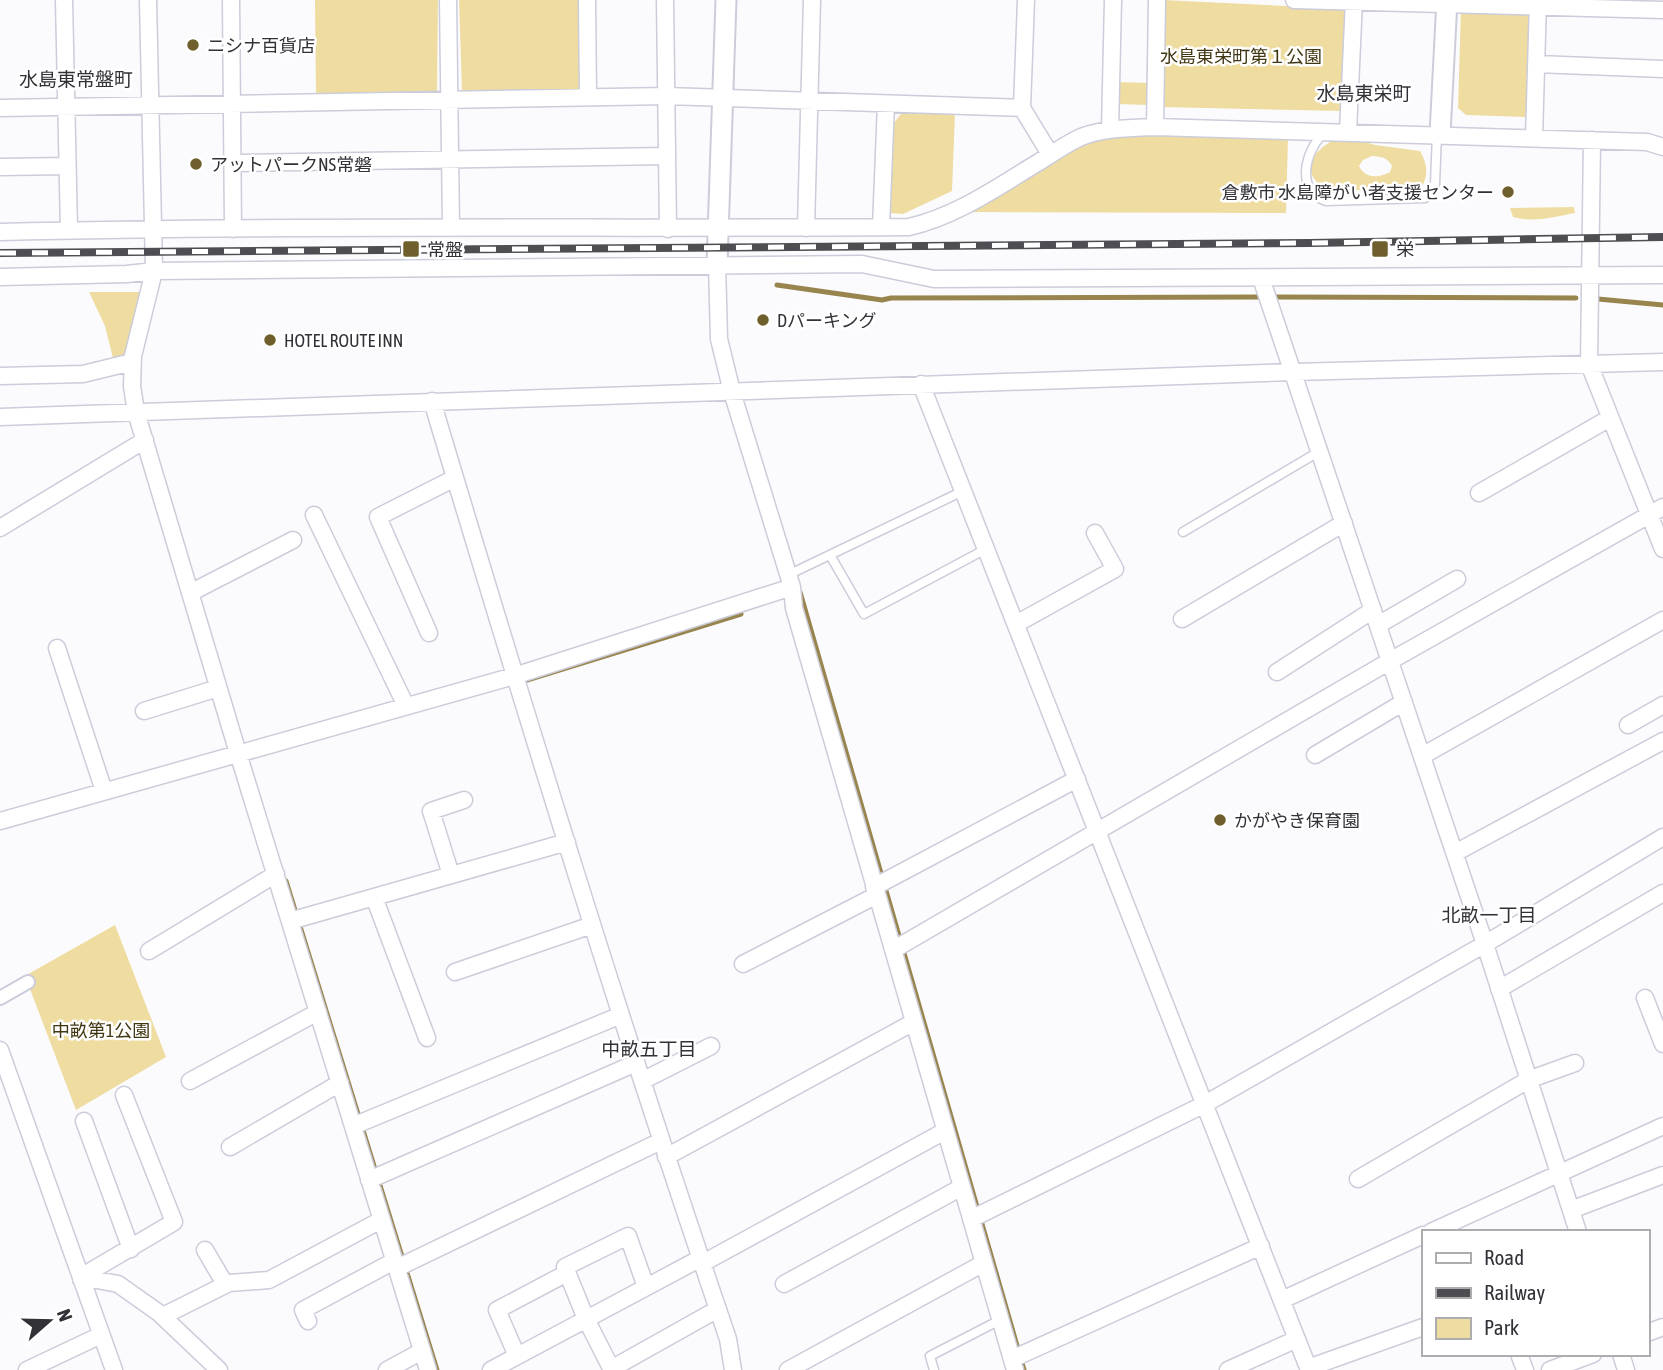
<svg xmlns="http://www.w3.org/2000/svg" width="1663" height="1370" viewBox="0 0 1663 1370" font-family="'Asap Condensed','Noto Sans JP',sans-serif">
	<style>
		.green { fill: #efdca1; fill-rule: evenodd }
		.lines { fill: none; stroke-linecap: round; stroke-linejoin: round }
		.stream { stroke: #98854e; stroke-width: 5 }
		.service-casing { stroke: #ccccda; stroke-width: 11 }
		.pedestrian-casing { stroke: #ccccda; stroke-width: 16 }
		.minor-casing { stroke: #ccccda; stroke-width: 19 }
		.tertiary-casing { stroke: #ccccda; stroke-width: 23 }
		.service { stroke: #fff; stroke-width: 8 }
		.pedestrian { stroke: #fff; stroke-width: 12 }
		.minor { stroke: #fff; stroke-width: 16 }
		.tertiary { stroke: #fff; stroke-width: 19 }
		.rail-casing { stroke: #4e4d52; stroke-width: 8 }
		.rail { stroke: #fff; stroke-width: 5; stroke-dasharray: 16; stroke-linecap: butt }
		.poi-dot { fill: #6f5f2c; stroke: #fff; stroke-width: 2.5 }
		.labels { text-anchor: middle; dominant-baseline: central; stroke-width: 5; stroke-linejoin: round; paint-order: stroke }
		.poi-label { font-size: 18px; fill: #323137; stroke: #fff; text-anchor: start }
		.park-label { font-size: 18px; fill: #413612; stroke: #fff }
		.neighbourhood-label { font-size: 19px; fill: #323137; stroke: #fff }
	</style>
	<rect width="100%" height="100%" fill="#fbfbfe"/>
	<path class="green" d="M315,0H438L437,94L316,97Z
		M459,0H582L583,90L462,93Z
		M1163,0L1349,9L1343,111L1160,107Z
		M1461,9L1532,12L1528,117L1466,115L1458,108Z
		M1117,82L1149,83L1148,105L1116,104Z
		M911,110L955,112L952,191L903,214L890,213L893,124L900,115Z
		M1127,134L1288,138L1286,213L969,212C1019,181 1068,143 1127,134Z
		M1338,138H1353L1375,145L1420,151C1428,164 1429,178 1419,190L1412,192L1326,189C1296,171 1315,148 1338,138ZM1372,156C1382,157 1387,157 1392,166L1390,172C1380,178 1365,179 1359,166L1363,160Z
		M1574,207L1575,213C1554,217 1533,223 1513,217L1510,208Z
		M89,292H140L142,296L125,354L113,358L105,326Z
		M115,925L166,1057L76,1110L30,989L0,1004V990Z"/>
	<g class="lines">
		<path class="stream" d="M777,285L882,300L891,298L1260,297
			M1273,297L1576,298
			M1598,299L1663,305
			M800,592L1024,1370
			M527,680L741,614
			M286,881L437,1370"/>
		<g class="service-casing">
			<path id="service" d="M1323,134C1305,151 1295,191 1326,201L1425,198L1433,190L1435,184L1437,134
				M1183,532L1320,451
				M830,555L864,614L986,549
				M788,575L963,491
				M934,1370L930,1356L1000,1320"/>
		</g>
		<g class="pedestrian-casing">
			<path id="pedestrian" d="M0,998L28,982"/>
		</g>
		<g class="minor-casing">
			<path id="minor" d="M64,0L69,230
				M148,0L154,271L133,356L132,386L136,412L238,753L428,1370
				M231,0L233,229
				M448,0L451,227
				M587,0L588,97
				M665,0L668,229
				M1026,0L1022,108L1050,154
				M1294,0L1663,10
				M1537,64L1663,69
				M0,108L667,96L1022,108
				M1155,127L1157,0
				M1110,129L1113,0
				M1348,132L1354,0
				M1534,138L1538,0
				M1592,140L1589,364L1663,549
				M233,163L667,156
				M0,167L67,166
				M881,227L886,104
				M806,228L812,0
				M0,232C303,225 606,229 909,227C957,216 997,187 1039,162C1053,153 1066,144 1081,137C1105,128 1130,128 1155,127L1647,142L1663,147
				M717,264L719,339L732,392L792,587L794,608L1015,1370
				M0,277L127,274L154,271L862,264L934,279L1663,275
				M1261,278L1485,944L1578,1232
				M0,376L83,374L132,362
				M921,384L1309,1370
				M432,401C526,715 622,1029 728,1339L733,1370
				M0,417L1294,372L1663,362
				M1479,493L1610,418
				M314,515L406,706
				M0,528L145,440
				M190,593L293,540
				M1182,619L1344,523
				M1016,624L1115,569L1095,533
				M1378,625L1457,579
				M429,633L378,517L455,478
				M57,648L104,791
				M1277,672L1373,610
				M144,711L218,688
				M1628,725L1663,705
				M1315,755L1404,702
				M1422,756L1663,620
				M0,821L514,676L792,587
				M1455,853L1663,741
				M451,875L431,811L464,800
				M874,887L1077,779
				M374,897L427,1038
				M290,921L567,842
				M893,950L1390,661L1663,507
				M149,951L276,874
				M743,964L877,895
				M455,972L592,925
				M1499,989L1663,893
				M1645,998L1663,1044
				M0,1050L114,1370
				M190,1081L318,1012
				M642,1081L711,1046
				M84,1121L131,1249
				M353,1126L621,1015
				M230,1147L340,1083
				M666,1157L914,1022
				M1358,1179L1528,1080L1575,1063
				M369,1180L636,1063
				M1571,1210L1663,1175
				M971,1219L1205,1104L1485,944L1663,837
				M1431,1232L1663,1126
				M205,1250L225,1284
				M703,1263L945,1131
				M397,1268L661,1141
				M81,1277L118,1284L159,1313L219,1370
				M81,1279V1277L174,1222L124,1095
				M784,1284L962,1187
				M1282,1300L1423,1235
				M163,1316L229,1283L269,1280L381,1220
				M308,1321L303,1310L394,1261
				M1647,1333L1663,1327
				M1519,1354L1525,1370
				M1621,1354L1626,1370
				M517,1356L497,1310L567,1273
				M1012,1359L1261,1246
				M1308,1368L1423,1327
				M611,1369L718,1309
				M27,1370L101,1335
				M387,1370L422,1351
				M491,1370L701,1258
				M612,1370L586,1319L565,1267L628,1236L646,1287
				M788,1370L984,1263
				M1228,1370L1297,1339
				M1550,1370L1593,1354"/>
		</g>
		<g class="tertiary-casing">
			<path id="tertiary" d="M1440,134L1447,0
				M717,264L726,0"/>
		</g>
		<use href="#service" class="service"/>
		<use href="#pedestrian" class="pedestrian"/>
		<use href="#minor" class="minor"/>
		<use href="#tertiary" class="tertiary"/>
		<g class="rail-casing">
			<path id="rail" d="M0,253L1310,243L1663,237"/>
		</g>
		<use href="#rail" class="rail"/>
	</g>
	<g class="poi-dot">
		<circle cx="193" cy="45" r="7"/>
		<circle cx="196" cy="164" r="7"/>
		<circle cx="1508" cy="192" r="7"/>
		<rect x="402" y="240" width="18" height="18" rx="3.5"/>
		<rect x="1371" y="240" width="18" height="18" rx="3.5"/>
		<circle cx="763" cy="320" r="7"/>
		<circle cx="270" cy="340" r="7"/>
		<circle cx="1220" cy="820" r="7"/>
	</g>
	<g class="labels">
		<g class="poi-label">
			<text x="207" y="45">ニシナ百貨店</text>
			<text x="210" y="164">アットパークNS常磐</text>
			<text x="1494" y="192" text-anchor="end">倉敷市 水島障がい者支援センター</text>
			<text x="427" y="249">常盤</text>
			<text x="1396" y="249">栄</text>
			<text x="777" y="320">Dパーキング</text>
			<text x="284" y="340">HOTEL ROUTE INN</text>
			<text x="1234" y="820">かがやき保育園</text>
		</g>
		<g class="park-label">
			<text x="1241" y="56">水島東栄町第１公園</text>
			<text x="101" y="1030">中畝第1公園</text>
		</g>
		<g class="neighbourhood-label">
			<text x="76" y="79">水島東常盤町</text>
			<text x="1364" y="93">水島東栄町</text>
			<text x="1489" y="915">北畝一丁目</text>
			<text x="649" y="1049">中畝五丁目</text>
		</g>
	</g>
	<rect x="1422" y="1230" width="228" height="126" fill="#ffffff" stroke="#adadaf" stroke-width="2"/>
	<rect x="1436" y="1253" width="35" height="10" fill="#ffffff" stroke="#adadaf" stroke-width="2"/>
	<text x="1484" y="1265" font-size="21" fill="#323137">Road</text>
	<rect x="1436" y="1288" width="35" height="10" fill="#4e4d52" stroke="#adadaf" stroke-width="2"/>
	<text x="1484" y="1300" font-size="21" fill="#323137">Railway</text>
	<rect x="1436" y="1318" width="35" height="21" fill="#efdca1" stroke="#adadaf" stroke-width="2"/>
	<text x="1484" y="1335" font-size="21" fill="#323137">Park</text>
	<g transform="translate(49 1321) rotate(70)" stroke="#ffffff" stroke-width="5" paint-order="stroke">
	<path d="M0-5L12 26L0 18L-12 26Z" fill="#323137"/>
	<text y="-10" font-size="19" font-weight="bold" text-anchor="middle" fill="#323137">N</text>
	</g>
</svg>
